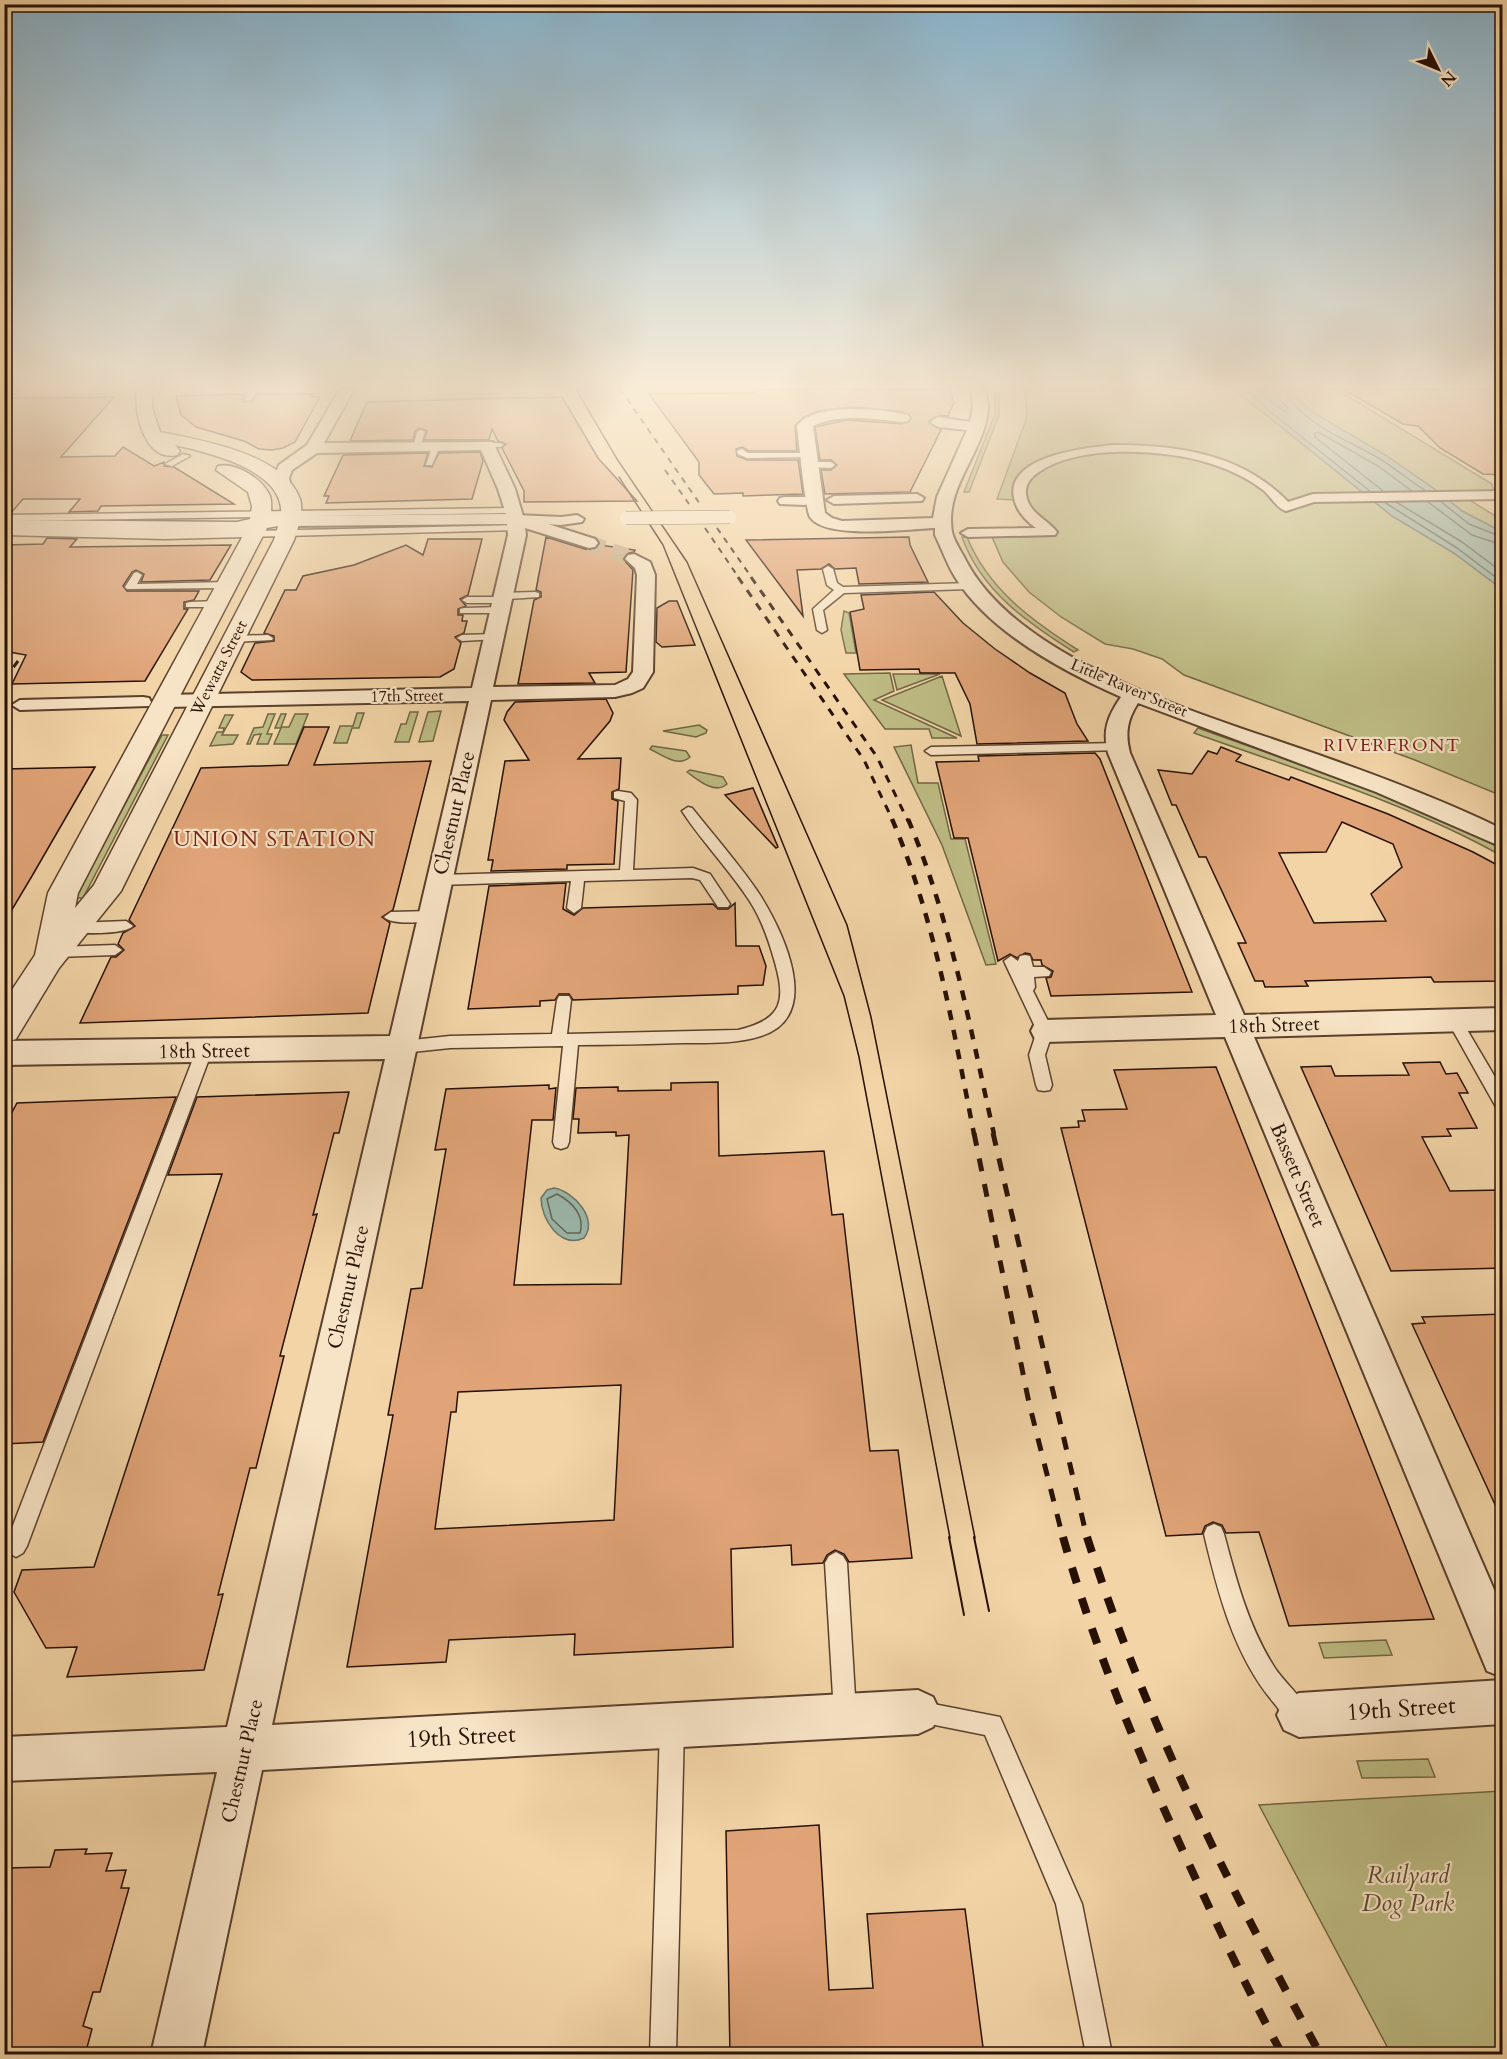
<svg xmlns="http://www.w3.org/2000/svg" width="1507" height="2059" viewBox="0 0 1507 2059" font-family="Cardo,serif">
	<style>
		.green { fill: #bebc84; stroke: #726644; stroke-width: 1.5 }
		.water { fill: #9bb8ab; stroke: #6d7568; stroke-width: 1.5 }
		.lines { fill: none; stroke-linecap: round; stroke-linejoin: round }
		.shore { stroke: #616458; stroke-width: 1.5 }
		.building { fill: #e0a478; stroke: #271004; stroke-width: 1.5; fill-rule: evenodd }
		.minor-tunnel { stroke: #c9ad86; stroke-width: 16; stroke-dasharray: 16 8; stroke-linecap: butt }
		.service-casing { stroke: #5a412c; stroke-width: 3 }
		.pedestrian-casing { stroke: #5a412c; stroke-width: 4 }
		.minor-casing { stroke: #5a412c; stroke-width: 4 }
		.tertiary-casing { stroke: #5a412c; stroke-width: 3 }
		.secondary-casing { stroke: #271004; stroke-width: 3 }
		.service { fill: #f7e3c5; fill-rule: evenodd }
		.pedestrian { fill: #f7e3c5; fill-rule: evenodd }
		.minor { fill: #f7e3c5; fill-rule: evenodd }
		.tertiary { fill: #f7e3c5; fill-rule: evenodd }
		.secondary { fill: #f7e3c5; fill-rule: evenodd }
		.tram-far1 { stroke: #271004; stroke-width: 1.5 }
		.tram { stroke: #271004; stroke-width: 2 }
		.rail-far4 { stroke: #271004; stroke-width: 2; stroke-dasharray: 6 6; stroke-linecap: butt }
		.rail-far3 { stroke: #271004; stroke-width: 3; stroke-dasharray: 8 8; stroke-linecap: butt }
		.rail-far2 { stroke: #271004; stroke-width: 4.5; stroke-dasharray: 10 10; stroke-linecap: butt }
		.rail-far1 { stroke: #271004; stroke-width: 5; stroke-dasharray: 13 13; stroke-linecap: butt }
		.rail { stroke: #271004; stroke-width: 8; stroke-dasharray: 16 16; stroke-linecap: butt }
		.pedestrian-bridge-casing { stroke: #5a412c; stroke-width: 14; stroke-linecap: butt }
		.pedestrian-bridge { stroke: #f7e3c5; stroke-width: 13 }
		.labels { text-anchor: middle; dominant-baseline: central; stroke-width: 4.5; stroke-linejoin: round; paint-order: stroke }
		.far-street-label { font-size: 16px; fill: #271004; stroke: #f7e3c5 }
		.far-neighbourhood-label { font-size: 18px; letter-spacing: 1.5px; fill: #7a1f14; stroke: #f7e3c5 }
		.street-label { font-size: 20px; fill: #271004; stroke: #f7e3c5 }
		.neighbourhood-label { font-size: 21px; letter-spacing: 1.5px; fill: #7a1f14; stroke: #f7e3c5 }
		.near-street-label { font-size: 24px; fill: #271004; stroke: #f7e3c5 }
		.near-park-label { font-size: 24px; font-style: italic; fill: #5c4c31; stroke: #f7e3c5 }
	</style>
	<rect width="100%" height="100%" fill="#f2d4a6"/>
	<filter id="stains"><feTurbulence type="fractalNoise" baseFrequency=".00333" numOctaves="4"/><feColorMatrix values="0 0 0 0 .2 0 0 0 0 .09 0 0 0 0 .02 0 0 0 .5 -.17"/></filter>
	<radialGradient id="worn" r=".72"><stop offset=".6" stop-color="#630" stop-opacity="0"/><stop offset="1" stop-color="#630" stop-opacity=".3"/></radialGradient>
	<path class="green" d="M1025,389H1234L1392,516L1454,553L1502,589V796L1415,760L1184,675L1162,659L1133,649L1105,644L1061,617L1029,592L1003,562L992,537V535L1048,533L1017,500L997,499L1027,417Z
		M1287,389H1336L1492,484L1494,493H1458L1502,520V532L1462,511L1433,488L1385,455L1312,412Z
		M527,393L526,397L425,399L427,395Z
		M995,393H999V415L969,492H964L995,414Z
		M962,537H967C988,589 1032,621 1078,650L1074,652C1028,623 981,591 962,537Z
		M844,611L849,613L856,653H846L841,630Z
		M890,673L894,691L874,700L957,738H932L929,729H885L844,674Z
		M893,674H940L897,690Z
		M942,676L961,736L882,700Z
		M441,711L433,741L419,742L428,712Z
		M410,712H418L409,742H395L401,724H406Z
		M357,713H364L359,728H352L347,743H334L340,726H353Z
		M268,714H275L267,734H272L268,744H257L261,734L254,735L250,744H247L254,728L263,727Z
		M281,714H286L281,727H289L295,714H308L296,744H274L281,728H275Z
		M225,715H233L222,735H238L233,744L210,746L217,732H223L224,728H219Z
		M699,725L707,730L706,733L696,737L663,731Z
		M1198,728C1300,765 1407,797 1502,849V856C1406,802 1297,770 1194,733Z
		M162,735H168L83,898H75Z
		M911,745L918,783H938L951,839H965L996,964L986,965L942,845L894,747Z
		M652,746L686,751L690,757C678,768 662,755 650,749Z
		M690,770L723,777L727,784C715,795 698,780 687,772Z
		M1386,1640L1392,1655L1324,1658L1319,1643Z
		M1428,1759L1435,1777L1362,1778L1357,1761Z
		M1502,1791V2054H1391L1259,1805Z"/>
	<path class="water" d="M1234,389H1287L1312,412L1385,455L1433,488L1462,511L1502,532V589L1454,553L1392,516Z
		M554,1188C573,1191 599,1219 584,1238C560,1249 541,1219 541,1198L547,1190Z"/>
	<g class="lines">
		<path class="shore" d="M1246,389L1268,410L1371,492
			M1257,389L1273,404L1286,412L1288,408L1278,398L1277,389
			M1284,389C1300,424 1349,440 1380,459C1396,469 1410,481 1426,491
			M1383,491L1315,437V433L1318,432L1378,466L1412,491
			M1440,501L1469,524L1502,537
			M1384,502L1457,548L1502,582
			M1396,502L1462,542L1502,572
			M1428,502L1472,535L1502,545
			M557,1194C572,1202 585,1215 580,1233H567L552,1219L547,1199Z"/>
	</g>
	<path class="building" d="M786,389H949L954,403L948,416L937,415L928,421L941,430L910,492L825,494L821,470H831L837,465L831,460H820L815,427L846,420L903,424L908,423L912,419L908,413L897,411L850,407L818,411L804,417L795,426L797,451H749L742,447L736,449L737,456L747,460H798L803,494L743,496V493L714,494L699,475V462L649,394L748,393H754L755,390Z
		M1343,389H1503V475L1483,474L1440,448L1418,426L1403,424Z
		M241,394L244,396L243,401L245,402L253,401L257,394H313L311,397H320L295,442L283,448L272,450L259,449L244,441L196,427L181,415L176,396Z
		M114,397L61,457L115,456L123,447L154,466L164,462V466L174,467L234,504L101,506L98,511L69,512L80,499H23L11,513H4V398Z
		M562,397L598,458L637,501L524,502V491L502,448L506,444L498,441L492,429L489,440H424L427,431L420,428L415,431L413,440L350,441L367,402Z
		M480,452L483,461L472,499L326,503L329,496H324L343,455L428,453L424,466L432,467L439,453Z
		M546,537L588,550L595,549L600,545L635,550L634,552L626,554L623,559L633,570L626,672L589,673L595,683L518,684L534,600L541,597V592L536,590Z
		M909,537L910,545L928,582L859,584L856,568L835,569L829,564L821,569L797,570L803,616L746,540Z
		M47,538L77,539L70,547L231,545L210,580L141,582L144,574L136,570L132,572L123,586L127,591H199L194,600L184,602V609H188L145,681L12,684L26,655L4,651V545L43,544Z
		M428,539H482L468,595L460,599L466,606L458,609V615H463L462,621H467L464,633L455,637L461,643L454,669L440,677L252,680L241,672L255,643L274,641V636L264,633L285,590H296L303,576L354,565L406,545L423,555Z
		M934,592L963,623L995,649L1030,673L1065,693L1077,724L1088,741L977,744L970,704L955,673H920L919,669L860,670L850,612L864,609L861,595Z
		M669,601H677L695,645L662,647L656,642L657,608Z
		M606,699L613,713L610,721L578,759L621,758L619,789L612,792V799L618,801L614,864L567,865V869L491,871L493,860H488L505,761L529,760L504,720L507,712L515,702Z
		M304,727H329L314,765L431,761L393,910L382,917L390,923L368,1013L80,1023L111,957H116L124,950L118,944L123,933L135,926L129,920L201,768L288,765Z
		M1221,747L1241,755L1236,761L1289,780L1291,777L1388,814L1473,852L1503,868V981L1434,982L1431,977L1305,981L1308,986L1265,987L1263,981H1255L1238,943H1246L1206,857H1199L1176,805H1172L1158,770L1192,774L1208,751L1217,754ZM1342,822L1393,844L1402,867L1371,894L1386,921L1314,923L1279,853L1326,852Z
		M1095,753L1100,759L1192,992L1051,996L1046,978L1051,977L1053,971L1042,965L1041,960H1033L1030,954L1025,953L1017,958L1010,954L998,961L968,838H954L936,762L979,761L978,756Z
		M95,767L32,876L4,923V769Z
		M753,788L778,847L776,848L725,795Z
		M566,883L563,909L574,915L583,908L713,904L718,909H728L735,903L736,946H759L766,966L763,985L738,986V994L573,1000L569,994H559L555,1000L540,1001V1006L468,1009L489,886Z
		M1440,1062L1446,1074L1457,1073L1468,1093H1459L1477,1128L1447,1129L1451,1136L1422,1137L1450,1191L1503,1190V1268L1391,1271L1301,1067L1331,1066L1335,1076L1409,1075L1403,1063Z
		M1216,1067L1434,1619L1289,1626L1259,1532L1226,1533L1222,1525L1213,1522L1205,1526L1202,1534L1166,1536L1061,1128L1079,1127L1078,1121H1085L1082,1110L1127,1109L1114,1070Z
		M718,1082L719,1156L824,1151L832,1215L843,1214L870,1451L898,1450L912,1558L849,1562L844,1554L835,1550L827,1555L823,1563L792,1565L791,1545L731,1549L733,1647L574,1655L575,1634L449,1640L446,1662L347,1667L393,1415H388L411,1289L422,1288L446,1149L435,1150L446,1089L549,1085V1089L556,1088L553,1120H532L514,1285L621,1284L629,1135L616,1136V1132L578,1133L579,1119H573L576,1088L618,1087V1091L671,1090V1083ZM621,1385L614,1520L435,1529L451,1412H456L458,1392Z
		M349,1092L339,1133H334L313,1215L317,1214L280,1356H284L256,1468H250L218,1595L223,1594L204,1670L67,1677L77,1647L46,1648L14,1592L22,1570L94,1567L222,1174L168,1175L197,1097Z
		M176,1097L43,1442L4,1444V1127L17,1103Z
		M1503,1314V1522L1412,1324L1425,1323L1422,1317Z
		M819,1825L829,1990L873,1988L867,1914L965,1909L984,2055H730L726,1831Z
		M87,1849L85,1854L112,1853L106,1871L126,1870L121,1888H129L100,1992H93L83,2026L92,2029L85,2055H4V1868L50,1867L55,1850Z"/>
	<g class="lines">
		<path class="minor-tunnel" d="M903,418L938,422
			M589,543L634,559"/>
		<g class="service-casing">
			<path id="service" d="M250,389H258L251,400H245Z
				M421,430L425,432L420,446L413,448L417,432Z
				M487,443H500L504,445L500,447H484V443Z
				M433,444L440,446L432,465H426Z
				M741,449L748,453H809L813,455L809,457L747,458L738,454L737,451Z
				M183,454L190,456L172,466L165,464Z
				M811,462H831L835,465L831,468L808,467L807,465Z
				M516,508V512L513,513L4,521V515Z
				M517,525L520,526V530L165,539L4,535V529L165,533Z
				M828,566L833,569L837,583L843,587L970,583L975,586L970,589L844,593L823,610L827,630L822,633L817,630L813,609L834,590L827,585L823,569Z
				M137,572L142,575L137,584L228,582L233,585L228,588L127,589L125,587L134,573Z
				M535,592L539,593V597L506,599V602L502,603H467L462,600L467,597H499L503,593Z
				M190,602L218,601L223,604L218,607H186V603Z
				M464,608L500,607L505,610L500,613H460V609Z
				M494,634L498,635V639L462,641L457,638L462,635Z
				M268,635L273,638L272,640L233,642L228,639L233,636Z
				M1117,743L1123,747L1121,750L931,755L925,751L931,747Z
				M618,791L631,793L637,800L633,870L693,868L710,874L730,904L728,907H718L700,880L692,878L584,881L581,908L574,913L567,908L571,881L439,885L432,880L439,875L620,870L625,801L614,798V792Z
				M688,807L692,808C715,837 740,865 760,895C783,932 824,1016 761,1036C736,1044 709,1043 683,1043C648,1044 613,1045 578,1045L569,1142L567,1147L561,1149L555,1147L553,1142L563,1046L450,1048L403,1053L398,1051L395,1047L398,1043L403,1041L450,1036L552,1034L557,1000L559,996H569L571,1000L567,1034L738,1030C784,1019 786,1000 774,959C768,938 761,918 749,900C729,869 702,842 682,811Z
				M431,911L438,916C431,924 391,925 384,917L391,912Z
				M126,921L133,926C127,934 74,936 68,928L75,923Z
				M115,945L122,950L115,955L55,957L48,952L55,947Z
				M1025,955L1030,956L1033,967H1044L1051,972L1049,976L1034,977L1035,987L1033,991L1053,1031L1045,1055L1052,1085L1050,1090L1044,1091L1038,1090L1036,1085L1029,1055L1037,1031L1004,961L1011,956L1018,961L1020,956Z
				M1454,1014L1459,1016L1502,1089V1108L1496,1107L1447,1020L1449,1016Z
				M204,1045L209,1047L212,1051L27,1546L23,1553L16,1557L9,1553L5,1546L196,1051L199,1047Z
				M1214,1524L1221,1527L1224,1534C1236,1579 1248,1625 1273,1665C1283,1682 1301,1694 1308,1713L1305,1721L1297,1724C1286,1720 1281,1712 1274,1703C1234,1656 1218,1593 1204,1534L1207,1527Z
				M836,1552L843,1556L847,1563L856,1713L853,1721L845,1724L837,1721L834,1713L825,1563L829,1556Z
				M918,1701L1000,1717L1082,1904L1112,2054H1086L1056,1904L985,1735L910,1720L907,1712L910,1704Z
				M672,1716L680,1720L684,1728L676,2054H650L660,1728L664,1720Z"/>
		</g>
		<g class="pedestrian-casing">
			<path id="pedestrian" d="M1112,445C1177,445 1241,453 1288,502L1313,494L1502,491V499L1314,502L1286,511C1276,508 1271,496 1263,490C1248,478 1228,469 1209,463C1165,449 1078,444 1039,472C1031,477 1025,484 1026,494C1028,513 1047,519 1057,532L1055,535L968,537L961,533L968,529L1036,528C1026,521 1016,510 1014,498C1005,456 1085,448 1112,445Z
				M917,494L924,498L922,501L834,504L827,500L834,496Z
				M785,497H805L812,501L805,505L780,504L778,501L780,498Z
				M516,515L561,517L577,515L584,519L582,522L561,525L511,522L509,519L511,516Z
				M143,697L149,698L151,702L149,706L20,710L12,705L20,700Z"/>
		</g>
		<g class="minor-casing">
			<path id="minor" d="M340,389H354L324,443L493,442L515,489L523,516L595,539L598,543L595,547L589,548L525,528L526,535L493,687L615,685L628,679L633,672L637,575L635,568L625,559L628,555L634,554L650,562L655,575L653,672L643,688L632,693L615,697L491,700L272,1725L918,1690L933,1697L940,1712L933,1727L918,1734L262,1770L202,2054H151L217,1772L4,1781V1737L227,1727L385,1059L4,1065V1041L390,1036L469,701L166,707L158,706L155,701L158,696L166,695L472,688L508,535L507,524L290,526L284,525L281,521L284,517L290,516L506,514L498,489L481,450L317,453L292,470L289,478L291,487L289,491H277L273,478L279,465L307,445Z
				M971,389H985C986,395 988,401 988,407C986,452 944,485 952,532C954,541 960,549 964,557C1018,667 1221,719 1330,759C1389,780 1447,802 1502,829V847L1376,792L1138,703C1127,720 1125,734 1130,753L1244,1015L1502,1008V1030L1254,1037L1502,1608V1677L1487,1671L1225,1037L1045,1042L1035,1039L1031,1031L1035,1023L1045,1020L1216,1015L1108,753C1102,730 1108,716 1121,697C1064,672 988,631 955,577C947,564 942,549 935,535V528C908,529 825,540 810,517C805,509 799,441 797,426C814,402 883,409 908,415L910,418L908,421L903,422C875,419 839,413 813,426L825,513L832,518L842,521L933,518L937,497L967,430L938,427L930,422L938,417L970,422L973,407Z
				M1502,1680V1724L1299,1737L1284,1730L1277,1715L1284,1700L1299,1693Z"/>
		</g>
		<g class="tertiary-casing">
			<path id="tertiary" d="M137,389H153L152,407L160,432C201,440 284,454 300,499C304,512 298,528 294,540L121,891L59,968L16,1039L4,1043V1002L35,955L48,893L245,532L156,535L4,532V520L237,522L250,519L252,506L248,492L216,470L218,466C236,462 263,479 270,496C272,502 271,509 271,515L281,516C286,470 209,453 175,445L180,451L177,455C145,463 133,412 137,389ZM278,526L274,540L94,885L75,908L78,893L267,528Z"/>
		</g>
		<g class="secondary-casing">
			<path id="secondary" d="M4,389H17L15,393L4,394Z"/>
		</g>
		<use href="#service" class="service"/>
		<use href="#pedestrian" class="pedestrian"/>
		<use href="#minor" class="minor"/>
		<use href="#tertiary" class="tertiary"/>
		<use href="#secondary" class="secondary"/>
		<path class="tram-far1" d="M576,389L617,459L687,562L847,925L871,1017L975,1538
			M619,477L663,545L844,996L859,1057L950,1538"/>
		<path class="tram" d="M949,1537L964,1615
			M974,1537L989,1611"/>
		<path class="rail-far4" d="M620,389L700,504
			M665,470L689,504
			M705,528L739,578
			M717,528L752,578"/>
		<path class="rail-far3" d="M738,577L864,760L893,821
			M751,577L877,757L908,821
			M4,680L18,661"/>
		<path class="rail-far2" d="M892,819C935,919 953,1028 974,1134
			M908,819C951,920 970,1028 994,1134"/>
		<path class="rail-far1" d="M974,1133L1029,1403L1063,1538
			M993,1133L1087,1538"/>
		<path class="rail" d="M1063,1537C1096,1654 1143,1765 1194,1875C1222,1935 1250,1995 1282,2054
			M1087,1537C1146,1722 1228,1884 1320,2054"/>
		<g class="pedestrian-bridge-casing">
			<path id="pedestrian-bridge" d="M626,518L730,517"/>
		</g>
		<use href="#pedestrian-bridge" class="pedestrian-bridge"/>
	</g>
	<linearGradient id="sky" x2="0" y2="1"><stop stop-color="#89b6d0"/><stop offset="0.57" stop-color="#f9ecd7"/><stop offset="1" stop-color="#f9ecd7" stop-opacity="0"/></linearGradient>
	<rect width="1507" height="677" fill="url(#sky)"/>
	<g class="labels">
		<g class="far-street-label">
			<text transform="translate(219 668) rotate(-63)">Wewatta Street</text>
			<text transform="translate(1129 688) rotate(23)">Little Raven Street</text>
			<text transform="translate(407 696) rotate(-1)">17th Street</text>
		</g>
		<g class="far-neighbourhood-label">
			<text x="1392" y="745">RIVERFRONT</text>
		</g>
		<g class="street-label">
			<text transform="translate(454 813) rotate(-77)">Chestnut Place</text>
			<text transform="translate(1274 1025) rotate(-2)">18th Street</text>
			<text transform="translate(204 1051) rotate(-1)">18th Street</text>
			<text transform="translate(1298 1175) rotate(67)">Bassett Street</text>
			<text transform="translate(348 1287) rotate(-77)">Chestnut Place</text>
			<text transform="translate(242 1761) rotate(-77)">Chestnut Place</text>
		</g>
		<g class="neighbourhood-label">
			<text x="275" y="839">UNION STATION</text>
		</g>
		<g class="near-street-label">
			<text transform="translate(1401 1709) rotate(-4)">19th Street</text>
			<text transform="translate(461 1737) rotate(-3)">19th Street</text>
		</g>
		<g class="near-park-label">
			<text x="1408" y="1875">Railyard<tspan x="1408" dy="28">Dog Park</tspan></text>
		</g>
	</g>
	<rect width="1507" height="2059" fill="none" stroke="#f2d4a6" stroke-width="24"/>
	<rect x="6" y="6" width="1495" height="2047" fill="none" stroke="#271004" stroke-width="3"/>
	<rect x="12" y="12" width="1483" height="2035" fill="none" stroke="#271004" stroke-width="1.5"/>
	<g transform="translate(1438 69) rotate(133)" stroke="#f7e3c5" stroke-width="4.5" paint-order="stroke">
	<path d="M0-4.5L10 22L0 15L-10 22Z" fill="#271004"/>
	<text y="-9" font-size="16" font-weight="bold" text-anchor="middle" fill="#271004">N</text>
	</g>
	<rect width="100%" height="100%" filter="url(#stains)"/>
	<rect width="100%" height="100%" fill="url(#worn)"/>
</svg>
